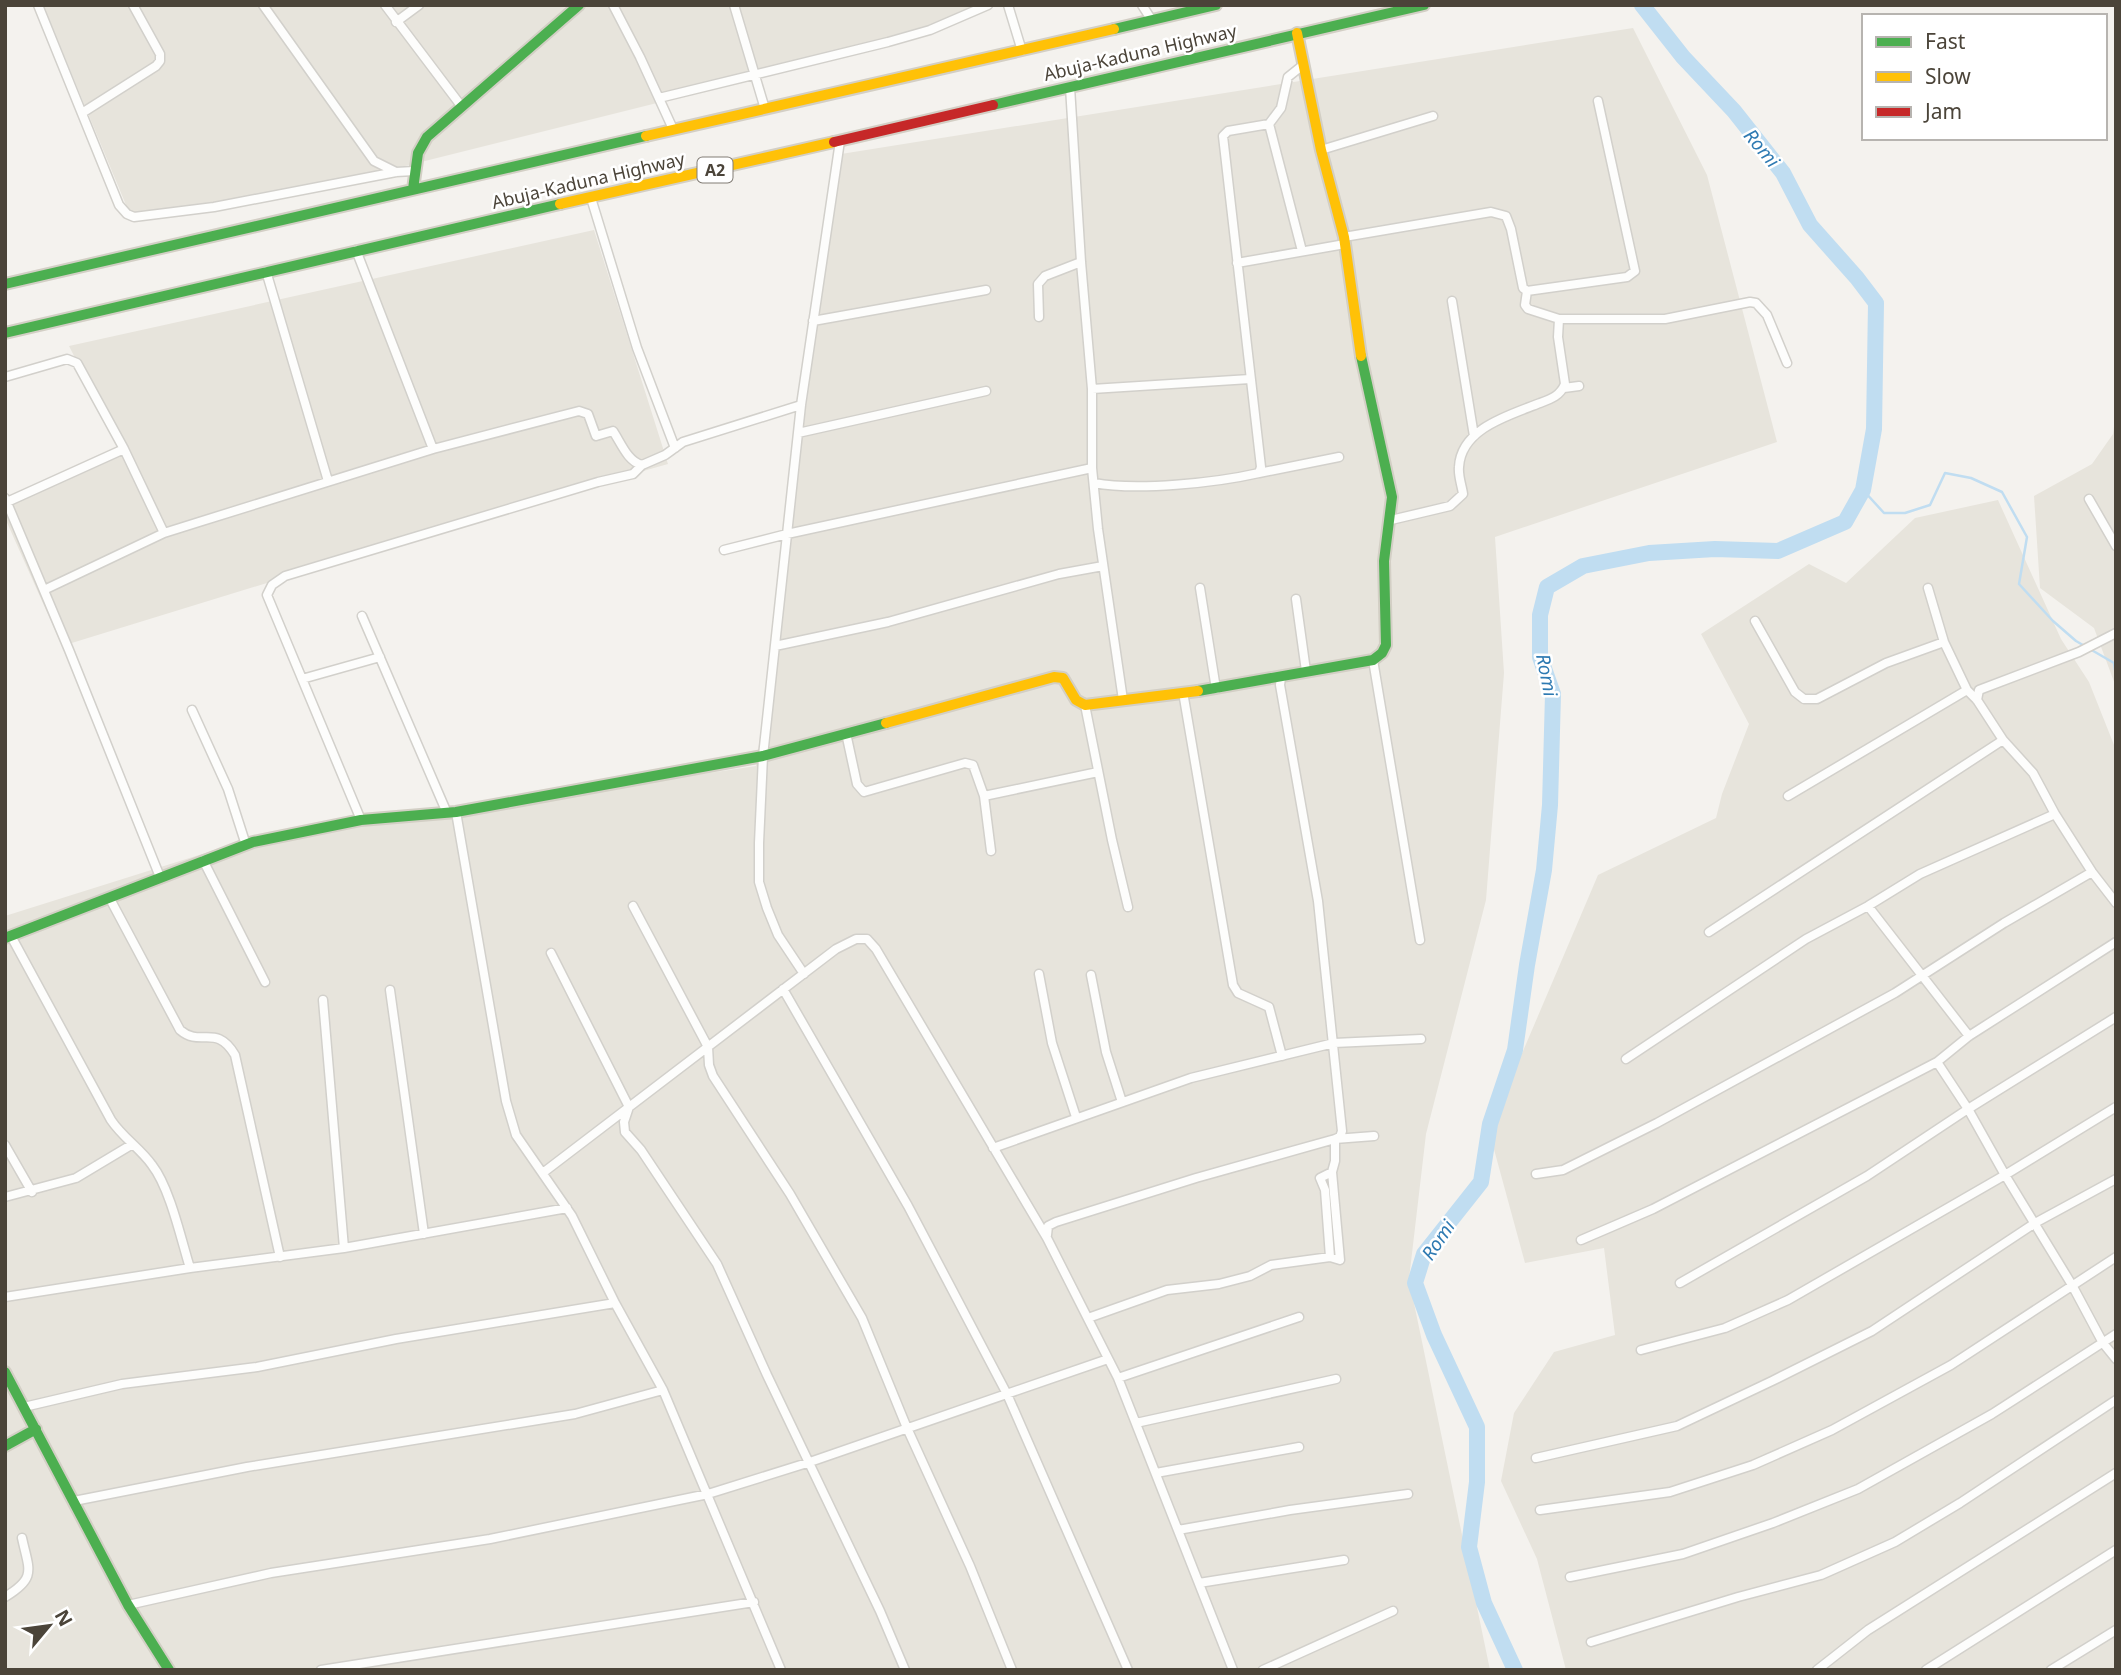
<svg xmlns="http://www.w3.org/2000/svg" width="2121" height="1675" viewBox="0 0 2121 1675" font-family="'Noto Sans',sans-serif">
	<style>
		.residential { fill: #e7e4dc }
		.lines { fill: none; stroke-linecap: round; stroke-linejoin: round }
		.stream { stroke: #c0ddf1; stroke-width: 2.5 }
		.river { stroke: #c0ddf1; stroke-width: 16 }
		.street-casing { stroke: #d2d0cb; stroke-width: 11 }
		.fast-casing { stroke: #d3cfc5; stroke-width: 14 }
		.slow-casing { stroke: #d3cfc5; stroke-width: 14 }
		.jam-casing { stroke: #d3cfc5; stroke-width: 14 }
		.street { stroke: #fdfdfc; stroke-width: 8 }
		.fast { stroke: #4caf50; stroke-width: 10 }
		.slow { stroke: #ffc107; stroke-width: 10 }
		.jam { stroke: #c62828; stroke-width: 10 }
		.labels { text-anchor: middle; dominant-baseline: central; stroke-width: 5; stroke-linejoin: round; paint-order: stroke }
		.shield { fill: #fff; stroke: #817c74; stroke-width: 2 }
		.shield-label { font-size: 16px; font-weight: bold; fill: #4b4439 }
		.street-label { font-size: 18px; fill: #4b4439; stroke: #fff }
		.water-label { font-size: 19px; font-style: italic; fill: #2e7ab2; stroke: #fff }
	</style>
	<rect width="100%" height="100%" fill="#f4f2ee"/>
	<path class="residential" d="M43,5H986L985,11L701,92L389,170L131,217Z
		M1633,28L1707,175L1777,442L1495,537L1504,673L1486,900L1426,1134L1409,1279L1490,1670H5V916L234,844L756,766L841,154Z
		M594,230L668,464L491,514L62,646L5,518V498L121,449L69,346Z
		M2116,412V687L2094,628L2040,588L2034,496L2092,464L2113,434Z
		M1998,500L2061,639L2089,682L2116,750V1670H1566L1537,1559L1501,1481L1514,1413L1554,1352L1615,1335L1604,1248L1525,1263L1489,1131L1598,875L1716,818L1722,794L1749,724L1701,634L1809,564L1846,583L1915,518Z"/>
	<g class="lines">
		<path class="stream" d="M1863,490L1884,513H1905L1930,505L1945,473L1971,478L2002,492L2027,537L2019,584L2053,621L2076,641L2114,663L2116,676"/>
		<path class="river" d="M1515,1670L1484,1603L1469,1547L1477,1482V1427L1434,1335L1415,1283L1424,1254L1481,1182L1490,1124L1515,1050L1527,965L1544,870L1550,805L1553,694L1540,657V615L1547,587L1583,566L1649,553L1715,549L1778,551L1845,522L1863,490L1874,429L1876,303L1857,278L1810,225L1783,173L1734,111L1683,57L1642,5"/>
		<g class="street-casing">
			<path id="street" d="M38,5L119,205L127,214L134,217L214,207L396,172L414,171
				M263,5L374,161L396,172
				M385,5L462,107
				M613,5L640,57L673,129
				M734,5L765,109
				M1008,5L1022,51
				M1142,5L1151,19
				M396,22L419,5
				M1070,87L1081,262L1092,389V468L1098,529L1123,700
				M659,98L888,42L930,30L988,5
				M82,113L156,66L160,61V54L133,5
				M1269,124L1302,251
				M1321,150L1433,116
				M591,198L637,348L675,448
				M1344,237L1491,212L1506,216L1511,229L1523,288L1527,291L1525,305L1528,309L1559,319H1665L1750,302L1756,303L1767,315L1787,363
				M356,250L433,449
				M1237,263L1345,244
				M266,271L328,481
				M1527,291L1627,277L1635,271L1598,101
				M1452,301L1474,436
				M1039,317L1038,284L1045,276L1081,262
				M813,321L986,290
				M5,377L67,359L77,363L124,449L164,533
				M1564,388L1579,386
				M1092,389L1250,379
				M798,433L986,391
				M1259,473L1339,457
				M1094,483C1137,491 1215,483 1259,473L1261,467L1223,136L1228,131L1269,124L1281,108L1288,77L1303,65
				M5,498L69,650L160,877
				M2089,499L2116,546
				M7,502L124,449
				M1391,520L1450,506L1463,494C1462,486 1458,476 1459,467C1461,428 1510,415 1540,403C1551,399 1560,396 1565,384L1558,337L1559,319
				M724,550L787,534L1092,468
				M1200,588L1216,689
				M1928,588L1944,642L1967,690L1977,700L2003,740L2033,773L2055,814L2092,872L2116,903
				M44,590L164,533L199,522L433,449L579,411L588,414L596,436L613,431C621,443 628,462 642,465
				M1296,599L1306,671
				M362,616L447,813
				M1755,621L1795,692L1804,699H1817L1886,663L1944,642
				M775,646L888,622L1059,574L1103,566
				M1373,660L1420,940
				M1281,678L1280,685L1318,901L1342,1131L1340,1137L1335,1139V1161L1332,1172L1320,1178L1325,1190L1330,1257
				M302,679L380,657
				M1183,692L1233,985L1238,993L1269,1007L1282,1056
				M1977,700L1979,690L2079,652L2116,633
				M1085,705L1112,840L1128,907
				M192,710L228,789L246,845
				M846,733L857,784L864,792L965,763L973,765L984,796L991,851
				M984,796L1098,772
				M1788,796L1967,690
				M456,812L506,1101L516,1135L572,1216L615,1303L663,1390L781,1670
				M361,820L267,595L272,585L285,576L598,482L633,474L642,465L665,455L683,442L801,405
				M203,860L265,982
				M109,897L180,1030C201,1048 216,1023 235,1055L280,1257
				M633,906L708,1047L709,1065L713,1076L790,1194L862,1318L907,1428L970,1566L1012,1670
				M1868,906L1969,1036
				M1709,932L2003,740
				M11,936L111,1120C123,1138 140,1148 152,1165C170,1188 181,1239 190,1268
				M551,953L629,1107L624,1122L625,1132L641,1150L717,1264L767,1375L880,1611L905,1670
				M804,974L778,935L767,908L759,882V843L763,756L801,405L840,141
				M1039,974L1052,1043L1076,1117
				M1091,975L1106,1052L1122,1102
				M783,989L908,1206L1007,1394L1128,1670
				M390,990L424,1234
				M323,1000L344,1248
				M1626,1059L1806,939L1868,906L1920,874L2055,814
				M1937,1062L1968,1109L2005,1175L2072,1285L2103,1343L2116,1359
				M5,1145L32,1192
				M993,1148L1191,1078L1334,1043L1421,1039
				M544,1172L836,949L856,939H867L876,949L1047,1238L1118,1378L1233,1670
				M1536,1174L1563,1170L1657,1123L1895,993L2004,923L2092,872
				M5,1197L76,1178L131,1145
				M1047,1235L1048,1226L1056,1222L1196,1178L1335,1139L1374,1136
				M1581,1240L1653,1209L1937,1062L1969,1036L2116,942
				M1680,1283L1867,1176L1968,1109L2116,1017
				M5,1297L190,1268L344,1248L567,1208
				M1088,1318L1167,1290L1219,1284L1250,1276L1271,1265L1330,1257L1340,1260L1332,1172
				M1641,1350L1725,1328L1788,1300L2005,1175L2116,1107
				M1118,1378L1299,1317
				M24,1407L122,1384L257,1367L396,1339L615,1303
				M1136,1423L1336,1379
				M1536,1458L1677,1426L1772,1381L1872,1331L2035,1223L2116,1179
				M1156,1473L1299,1447
				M74,1501L247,1467L575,1414L663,1390
				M1540,1510L1670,1492L1753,1465L1832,1430L1951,1365L2116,1257
				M1178,1530L1290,1510L1408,1494
				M1570,1577L1683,1554L1773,1523L1858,1489L1992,1414L2116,1334
				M1199,1583L1344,1560
				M5,1597C37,1578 29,1570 22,1538
				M128,1605L271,1573L490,1539L708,1494L807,1463L1108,1359
				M1591,1642L1738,1597L1821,1575L1895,1542L1960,1503L2116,1400
				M321,1670L754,1602
				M1263,1670L1393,1611
				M1817,1670L1868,1630L2116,1473
				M1926,1670L2116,1550
				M2051,1670L2116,1630"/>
		</g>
		<g class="fast-casing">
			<path id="fast" d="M1114,29L1216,5
				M993,105L1424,5
				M413,189L418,153L427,137L579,5
				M5,284L646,136
				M5,333L560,204
				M1198,691L1373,660L1382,653L1386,645L1384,561L1392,497L1361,356
				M5,938L253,842L361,820L456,812L763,756L886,723
				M5,1372L128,1605L169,1670
				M5,1446L36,1429"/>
		</g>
		<g class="slow-casing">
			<path id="slow" d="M1297,33L1321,150L1344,237L1361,356
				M646,136L1114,29
				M560,204L834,142
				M886,723L1054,677L1063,678L1076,700L1085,705L1198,691"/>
		</g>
		<g class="jam-casing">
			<path id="jam" d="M834,142L993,105"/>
		</g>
		<use href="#street" class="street"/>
		<use href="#fast" class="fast"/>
		<use href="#slow" class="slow"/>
		<use href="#jam" class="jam"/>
	</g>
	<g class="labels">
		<rect class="shield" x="697.5" y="157.5" width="35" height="25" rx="5"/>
		<g class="shield-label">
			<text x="715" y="170">A2</text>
		</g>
		<g class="street-label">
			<text transform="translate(1140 52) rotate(-13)">Abuja-Kaduna Highway</text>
			<text transform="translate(588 180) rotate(-13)">Abuja-Kaduna Highway</text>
		</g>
		<g class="water-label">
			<text transform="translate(1762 148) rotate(50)">Romi</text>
			<text transform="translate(1547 675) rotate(79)">Romi</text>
			<text transform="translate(1438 1240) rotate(-56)">Romi</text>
		</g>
	</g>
	<rect width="2121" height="1675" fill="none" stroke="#4b4439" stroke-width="14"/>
	<rect x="1862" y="14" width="245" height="126" fill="#ffffff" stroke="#b7b4b0" stroke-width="2"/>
	<rect x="1876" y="37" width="35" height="10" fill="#4caf50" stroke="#b7b4b0" stroke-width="2"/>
	<text x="1925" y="49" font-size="21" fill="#4b4439">Fast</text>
	<rect x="1876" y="72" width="35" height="10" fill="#ffc107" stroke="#b7b4b0" stroke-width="2"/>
	<text x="1925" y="84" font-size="21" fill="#4b4439">Slow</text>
	<rect x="1876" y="107" width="35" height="10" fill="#c62828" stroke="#b7b4b0" stroke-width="2"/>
	<text x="1925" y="119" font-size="21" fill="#4b4439">Jam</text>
	<g transform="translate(49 1626) rotate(61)" stroke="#ffffff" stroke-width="5" paint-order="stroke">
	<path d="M0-5L12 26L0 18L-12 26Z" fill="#4b4439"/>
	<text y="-10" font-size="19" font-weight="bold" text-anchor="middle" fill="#4b4439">N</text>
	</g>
</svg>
